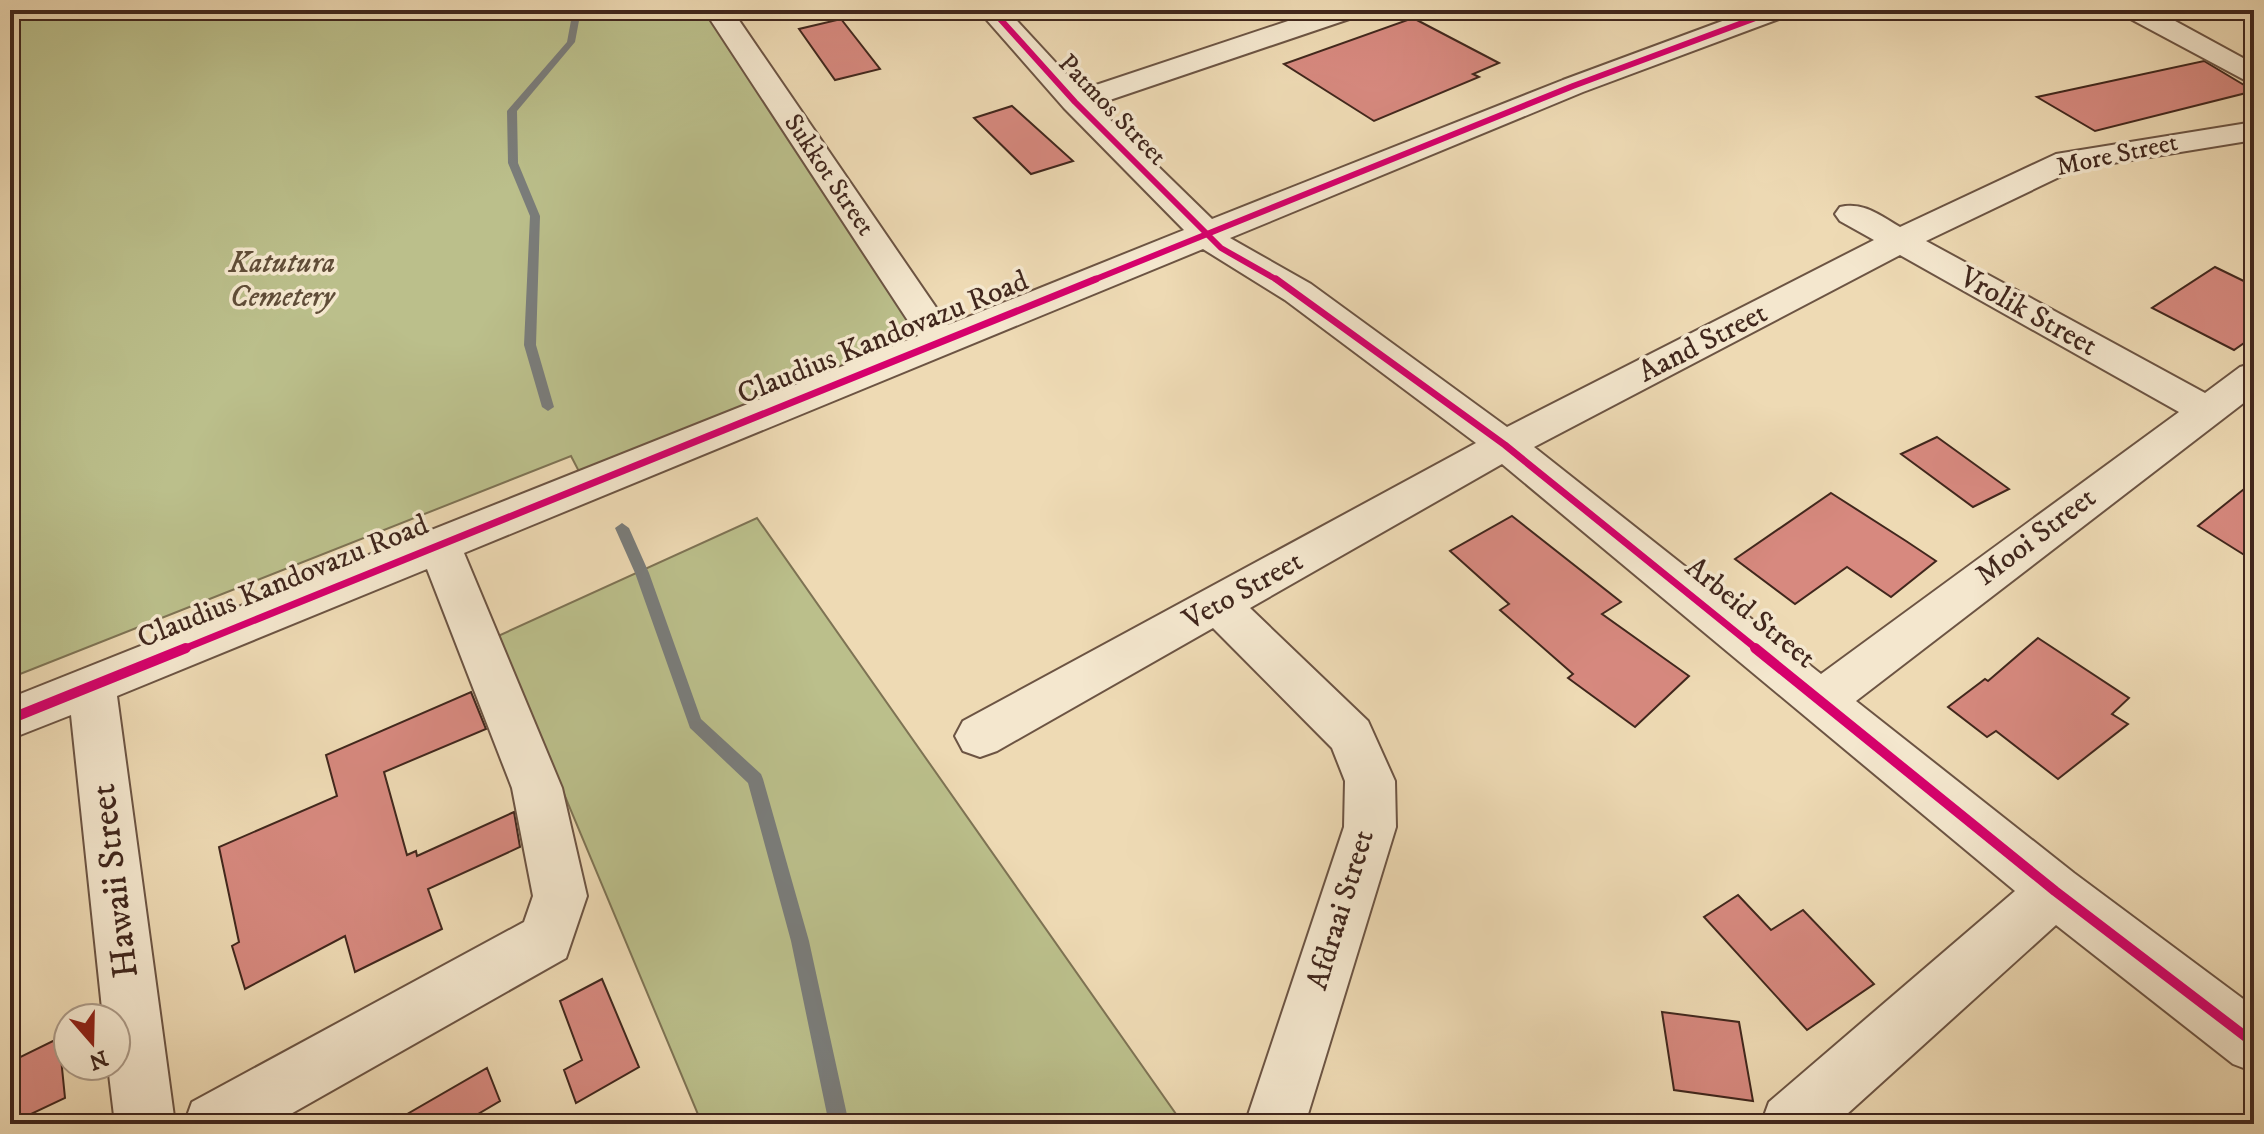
<svg xmlns="http://www.w3.org/2000/svg" width="2264" height="1134" viewBox="0 0 2264 1134" font-family="'IM FELL DW Pica',serif">
	<style>
		.green { fill: #bbbf8b; stroke: #7e7354; stroke-width: 2 }
		.lines { fill: none; stroke-linecap: round; stroke-linejoin: round }
		.stream { fill: #7a7d7b; fill-rule: evenodd }
		.building { fill: #d7897f; stroke: #41271d; stroke-width: 2 }
		.minor-casing { stroke: #6c5443; stroke-width: 4 }
		.minor { fill: #f4e7ce; fill-rule: evenodd }
		.cycleway-far2-casing { stroke: #f4e7ce; stroke-width: 9 }
		.cycleway-far1-casing { stroke: #f4e7ce; stroke-width: 12 }
		.cycleway-casing { stroke: #f4e7ce; stroke-width: 15 }
		.cycleway-far2 { stroke: #d6006c; stroke-width: 6 }
		.cycleway-far1 { stroke: #d6006c; stroke-width: 7 }
		.cycleway { stroke: #d6006c; stroke-width: 10 }
		.labels { text-anchor: middle; dominant-baseline: central; stroke-width: 7; stroke-linejoin: round; paint-order: stroke }
		.far-street-label { font-size: 26px; fill: #41271d; stroke: #f4e7ce }
		.park-label { font-size: 30px; font-style: italic; fill: #604d38; stroke: #f4e7ce }
		.street-label { font-size: 30px; fill: #41271d; stroke: #f4e7ce }
		.near-street-label { font-size: 36px; fill: #41271d; stroke: #f4e7ce }
	</style>
	<rect width="100%" height="100%" fill="#eedab4"/>
	<filter id="stains"><feTurbulence type="fractalNoise" baseFrequency=".0025" numOctaves="4"/><feColorMatrix values="0 0 0 0 .2 0 0 0 0 .09 0 0 0 0 .02 0 0 0 .5 -.17"/></filter>
	<radialGradient id="worn" r=".72"><stop offset=".6" stop-color="#630" stop-opacity="0"/><stop offset="1" stop-color="#630" stop-opacity=".3"/></radialGradient>
	<path class="green" d="M10,10H718L940,341L586,485L571,456L10,678Z
		M757,518L1183,1124H702L498,636Z"/>
	<g class="lines">
		<path class="stream" d="M573,10H581L575,42L517,111L518,163L540,216L536,345L554,407L548,411L542,407L524,345L530,216L508,163L507,111L567,42Z
			M622,523L629,528L649,573L701,719L761,774L763,779L809,941L849,1124H829L791,941L748,783L690,728L635,573L615,528Z"/>
	</g>
	<path class="building" d="M1413,18L1499,63L1473,74L1479,77L1374,121L1284,64Z
		M841,19L880,69L835,80L799,29Z
		M2204,61L2254,91L2095,131L2037,97Z
		M1012,106L1073,161L1031,174L974,118Z
		M2215,267L2254,286V336L2234,350L2152,308Z
		M1937,437L2009,489L1973,507L1901,454Z
		M2254,481V561L2198,526Z
		M1831,493L1906,541L1936,561L1891,597L1847,567L1795,604L1735,559Z
		M1512,516L1621,602L1602,614L1689,676L1635,727L1568,678L1573,674L1500,610L1509,604L1450,551Z
		M2038,638L2129,698L2112,714L2128,724L2058,779L1996,731L1987,737L1948,707L1985,679L1988,681Z
		M471,692L486,729L384,772L407,855L416,851L417,856L514,812L520,847L428,889L442,929L355,972L345,936L245,989L232,946L239,942L219,847L337,796L326,755Z
		M1738,895L1771,930L1803,910L1874,984L1807,1030L1704,917Z
		M602,979L639,1067L576,1103L564,1070L582,1060L560,1001Z
		M1662,1012L1739,1022L1753,1101L1674,1090Z
		M59,1038L65,1098L10,1124V1062Z
		M487,1068L500,1101L461,1124H390Z"/>
	<g class="lines">
		<g class="minor-casing">
			<path id="minor" d="M704,10H732L948,325L1184,230L1064,108L978,10H1007L1081,90L1321,10H1362L1358,16L1095,105L1212,219L1563,80L1752,10H1791L1787,16L1583,92L1230,238L1311,284L1507,427L1874,240L1840,221L1835,214L1840,207C1863,201 1881,216 1900,227L2056,154L2254,122V140L2076,169L1926,241L2205,393L2240,367L2254,363V395L1856,701L2074,873L2254,1007V1072L2233,1064L2056,925L1836,1124H1761L1769,1102L2015,891L1502,464L1250,608L1368,721L1395,781L1396,827L1305,1124H1245L1344,827L1345,781L1332,748L1213,628L997,751L980,757L963,751L955,736L963,721L1476,443L1285,300L1203,249L464,553L562,788L587,896L566,958L273,1124H184L192,1102L524,922L533,896L512,788L427,569L117,696L175,1124H115L108,1066H116V1018H103L71,715L10,739V698L918,336ZM1900,255L2179,412L1821,674L1534,447Z
				M2121,10H2155L2254,64V85L2125,16Z"/>
		</g>
		<use href="#minor" class="minor"/>
		<g class="cycleway-far2-casing">
			<path id="cycleway-far2" d="M992,10L1075,102L1221,248L1279,281
				M1091,281L1573,86L1777,10"/>
		</g>
		<g class="cycleway-far1-casing">
			<path id="cycleway-far1" d="M1276,279L1505,445L1758,650
				M181,650L1096,279"/>
		</g>
		<g class="cycleway-casing">
			<path id="cycleway" d="M1755,648L2055,891L2254,1043
				M10,719L186,648"/>
		</g>
		<use href="#cycleway-far2" class="cycleway-far2"/>
		<use href="#cycleway-far1" class="cycleway-far1"/>
		<use href="#cycleway" class="cycleway"/>
	</g>
	<g class="labels">
		<g class="far-street-label">
			<text transform="translate(1112 110) rotate(46)">Patmos Street</text>
			<text transform="translate(2117 155) rotate(-12)">More Street</text>
			<text transform="translate(829 175) rotate(56)">Sukkot Street</text>
		</g>
		<g class="park-label">
			<text x="282" y="263">Katutura<tspan x="282" dy="34">Cemetery</tspan></text>
		</g>
		<g class="street-label">
			<text transform="translate(2028 312) rotate(29)">Vrolik Street</text>
			<text transform="translate(883 338) rotate(-22)">Claudius Kandovazu Road</text>
			<text transform="translate(1703 343) rotate(-27)">Aand Street</text>
			<text transform="translate(2036 537) rotate(-37)">Mooi Street</text>
			<text transform="translate(283 582) rotate(-22)">Claudius Kandovazu Road</text>
			<text transform="translate(1243 591) rotate(-29)">Veto Street</text>
			<text transform="translate(1750 613) rotate(39)">Arbeid Street</text>
			<text transform="translate(1341 910) rotate(-73)">Afdraai Street</text>
		</g>
		<g class="near-street-label">
			<text transform="translate(115 881) rotate(-97)">Hawaii Street</text>
		</g>
	</g>
	<rect width="2264" height="1134" fill="none" stroke="#eedab4" stroke-width="40"/>
	<rect x="12" y="12" width="2240" height="1110" fill="none" stroke="#41271d" stroke-width="4"/>
	<rect x="20" y="20" width="2224" height="1094" fill="none" stroke="#41271d" stroke-width="2"/>
	<g transform="translate(92 1042) rotate(160)"><circle r="38" fill="#f4e7ce" stroke="#ac9a87" stroke-width="2"/>
	<path d="M0-6L14 30L0 20L-14 30Z" fill="#8f2418"/>
	<text y="-12" font-size="22" font-weight="bold" text-anchor="middle" fill="#41271d">N</text>
	</g>
	<rect width="100%" height="100%" filter="url(#stains)"/>
	<rect width="100%" height="100%" fill="url(#worn)"/>
</svg>
